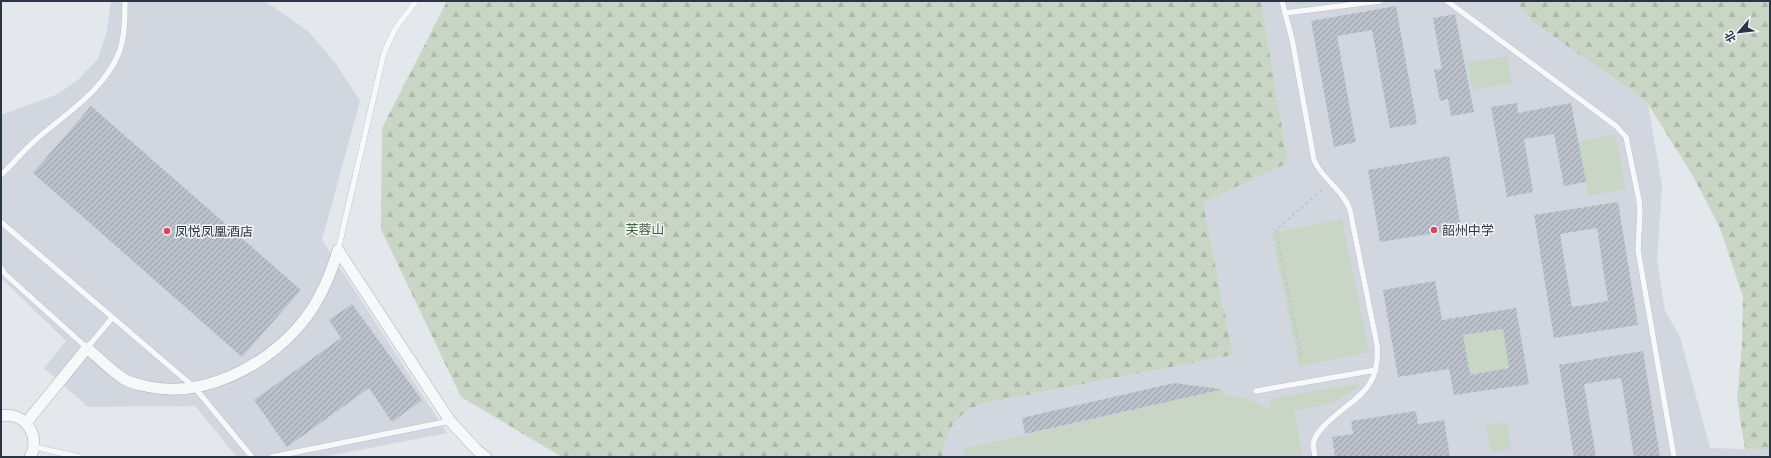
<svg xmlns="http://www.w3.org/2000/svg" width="1771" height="458" viewBox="0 0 1771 458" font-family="'Open Sans','Noto Sans SC',sans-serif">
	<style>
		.built { fill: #d2d6de }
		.grass { fill: #c9d6c5 }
		.forest { fill: url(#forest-firs) }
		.building { fill: url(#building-hatch); fill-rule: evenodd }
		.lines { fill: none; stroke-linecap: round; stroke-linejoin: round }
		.lane-casing { stroke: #a9aeb7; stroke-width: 6 }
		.street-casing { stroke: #a9aeb7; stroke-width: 12 }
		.path { stroke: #c2c5cb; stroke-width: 2; stroke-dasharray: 3 3; stroke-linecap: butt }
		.lane { stroke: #f7f8fa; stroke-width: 5.5 }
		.street { stroke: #f7f8fa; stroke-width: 11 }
		.poi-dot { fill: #d1495b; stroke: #f4f6f9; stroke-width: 1.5 }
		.labels { text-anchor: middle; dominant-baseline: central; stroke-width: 3; stroke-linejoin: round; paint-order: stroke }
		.park-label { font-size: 13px; fill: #3f6138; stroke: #f4f6f9 }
		.poi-label { font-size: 13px; fill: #2b3445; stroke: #f4f6f9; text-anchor: start }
	</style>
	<defs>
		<pattern id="forest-firs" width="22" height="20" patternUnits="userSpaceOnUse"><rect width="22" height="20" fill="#c9d6c5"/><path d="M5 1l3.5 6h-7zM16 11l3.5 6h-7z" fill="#adb8ab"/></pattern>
		<pattern id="building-hatch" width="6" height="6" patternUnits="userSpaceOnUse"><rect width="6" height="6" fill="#bbc0ca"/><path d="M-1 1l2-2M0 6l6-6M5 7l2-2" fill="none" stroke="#989da6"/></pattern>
	</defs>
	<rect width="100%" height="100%" fill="#e4e7ec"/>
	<path class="built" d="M111,1H265L308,31L336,64L360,101L322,240L447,433L323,457H237L195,406L88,407L44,368L66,341L1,278V115L58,94L79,79L98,59L107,31Z
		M1261,1H1516L1534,23L1638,95L1648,104L1662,186L1657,260L1665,311L1680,337L1710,448L1770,450V457H942L945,439L950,427L957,417L970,409L983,404L1233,355L1203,201L1288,163Z"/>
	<path class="grass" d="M1287,1H1321L1298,5Z
		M1507,56L1512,83L1472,90L1467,63Z
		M1615,134L1626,189L1588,196L1578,142Z
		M1342,219L1369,352L1299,366L1272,233Z
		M1503,329L1509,368L1470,375L1463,335Z
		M1356,384H1358V387L1333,403L1294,411L1303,457H965L963,449L1223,390L1225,395L1247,399L1271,410L1270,401L1274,398Z
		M1507,422L1511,449L1491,452L1486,425Z"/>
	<path class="forest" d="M447,1H1261L1288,163L1203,202L1233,355L982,404C954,415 947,428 942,457H562L461,397L381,229L382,128Z
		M1516,1H1770V450L1745,449L1737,399L1742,345L1743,297L1720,228L1693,176L1648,104L1638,95L1534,23Z"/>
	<path class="building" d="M1396,6L1417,124L1390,128L1372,30L1337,36L1356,142L1334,147L1311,21Z
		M1455,14L1474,112L1451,116L1448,99L1440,101L1434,70L1442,69L1433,18Z
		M1517,103L1518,113L1571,103L1586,182L1564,186L1554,134L1524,139L1533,192L1507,197L1491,107Z
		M91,106L301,290L242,357L33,173Z
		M1449,156L1461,229L1380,242L1368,170Z
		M1618,202L1638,325L1554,338L1534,215ZM1597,228L1608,301L1572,307L1560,234Z
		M1435,281L1442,320L1516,308L1529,384L1454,395L1449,369L1398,377L1383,290ZM1503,329L1509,368L1470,375L1463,335Z
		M352,304L422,400L392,422L369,388L287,447L254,400L341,338L329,320Z
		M1643,351L1660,457H1634L1621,378L1584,384L1596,457H1574L1559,365Z
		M1174,383L1220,389V390L1025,434L1022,418Z
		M1416,411L1418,424L1444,420L1450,457H1335L1332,437L1353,434L1351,421Z"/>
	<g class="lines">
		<g class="lane-casing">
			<path id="lane" d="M1282,1L1292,39L1314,160C1322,179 1344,191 1350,210L1377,345C1381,393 1352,397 1324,426C1319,431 1314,437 1313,445C1313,448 1315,453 1315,457
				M1447,1L1616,126L1626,137L1639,200L1640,211L1638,250L1674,457
				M1285,13L1380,1
				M1,175C14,162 26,148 40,136C70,111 106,88 120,50C125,35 125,16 125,1
				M1,222L195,388L252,457
				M338,250L384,53L395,29L416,1
				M1,268L5,274L87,348L112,318
				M1256,391L1376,370
				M34,447L79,457
				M272,457L450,421"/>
		</g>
		<g class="street-casing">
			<path id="street" d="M338,250L450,421L477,450L486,457
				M1,416C25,410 42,438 30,457
				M26,423L87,348C99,358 111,371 124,379C132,384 141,385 150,387C204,398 265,366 300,325C319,303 330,277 338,250"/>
		</g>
		<path class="path" d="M1301,356L1276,230L1324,188"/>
		<use href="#lane" class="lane"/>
		<use href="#street" class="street"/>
	</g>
	<g class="poi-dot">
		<circle cx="1434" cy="230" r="4"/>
		<circle cx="167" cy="231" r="4"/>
	</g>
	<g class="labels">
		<g class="park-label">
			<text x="645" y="229">芙蓉山</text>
		</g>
		<g class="poi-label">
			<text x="1442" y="230">韶州中学</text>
			<text x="175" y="231">凤悦凤凰酒店</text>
		</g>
	</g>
	<rect width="1771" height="458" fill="none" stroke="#2b3445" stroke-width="4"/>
	<g transform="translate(1739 32) rotate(242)" stroke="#f4f6f9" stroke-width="3" paint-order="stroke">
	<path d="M0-3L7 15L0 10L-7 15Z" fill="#2b3445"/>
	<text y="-6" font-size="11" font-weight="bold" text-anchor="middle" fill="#2b3445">北</text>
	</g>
</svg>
